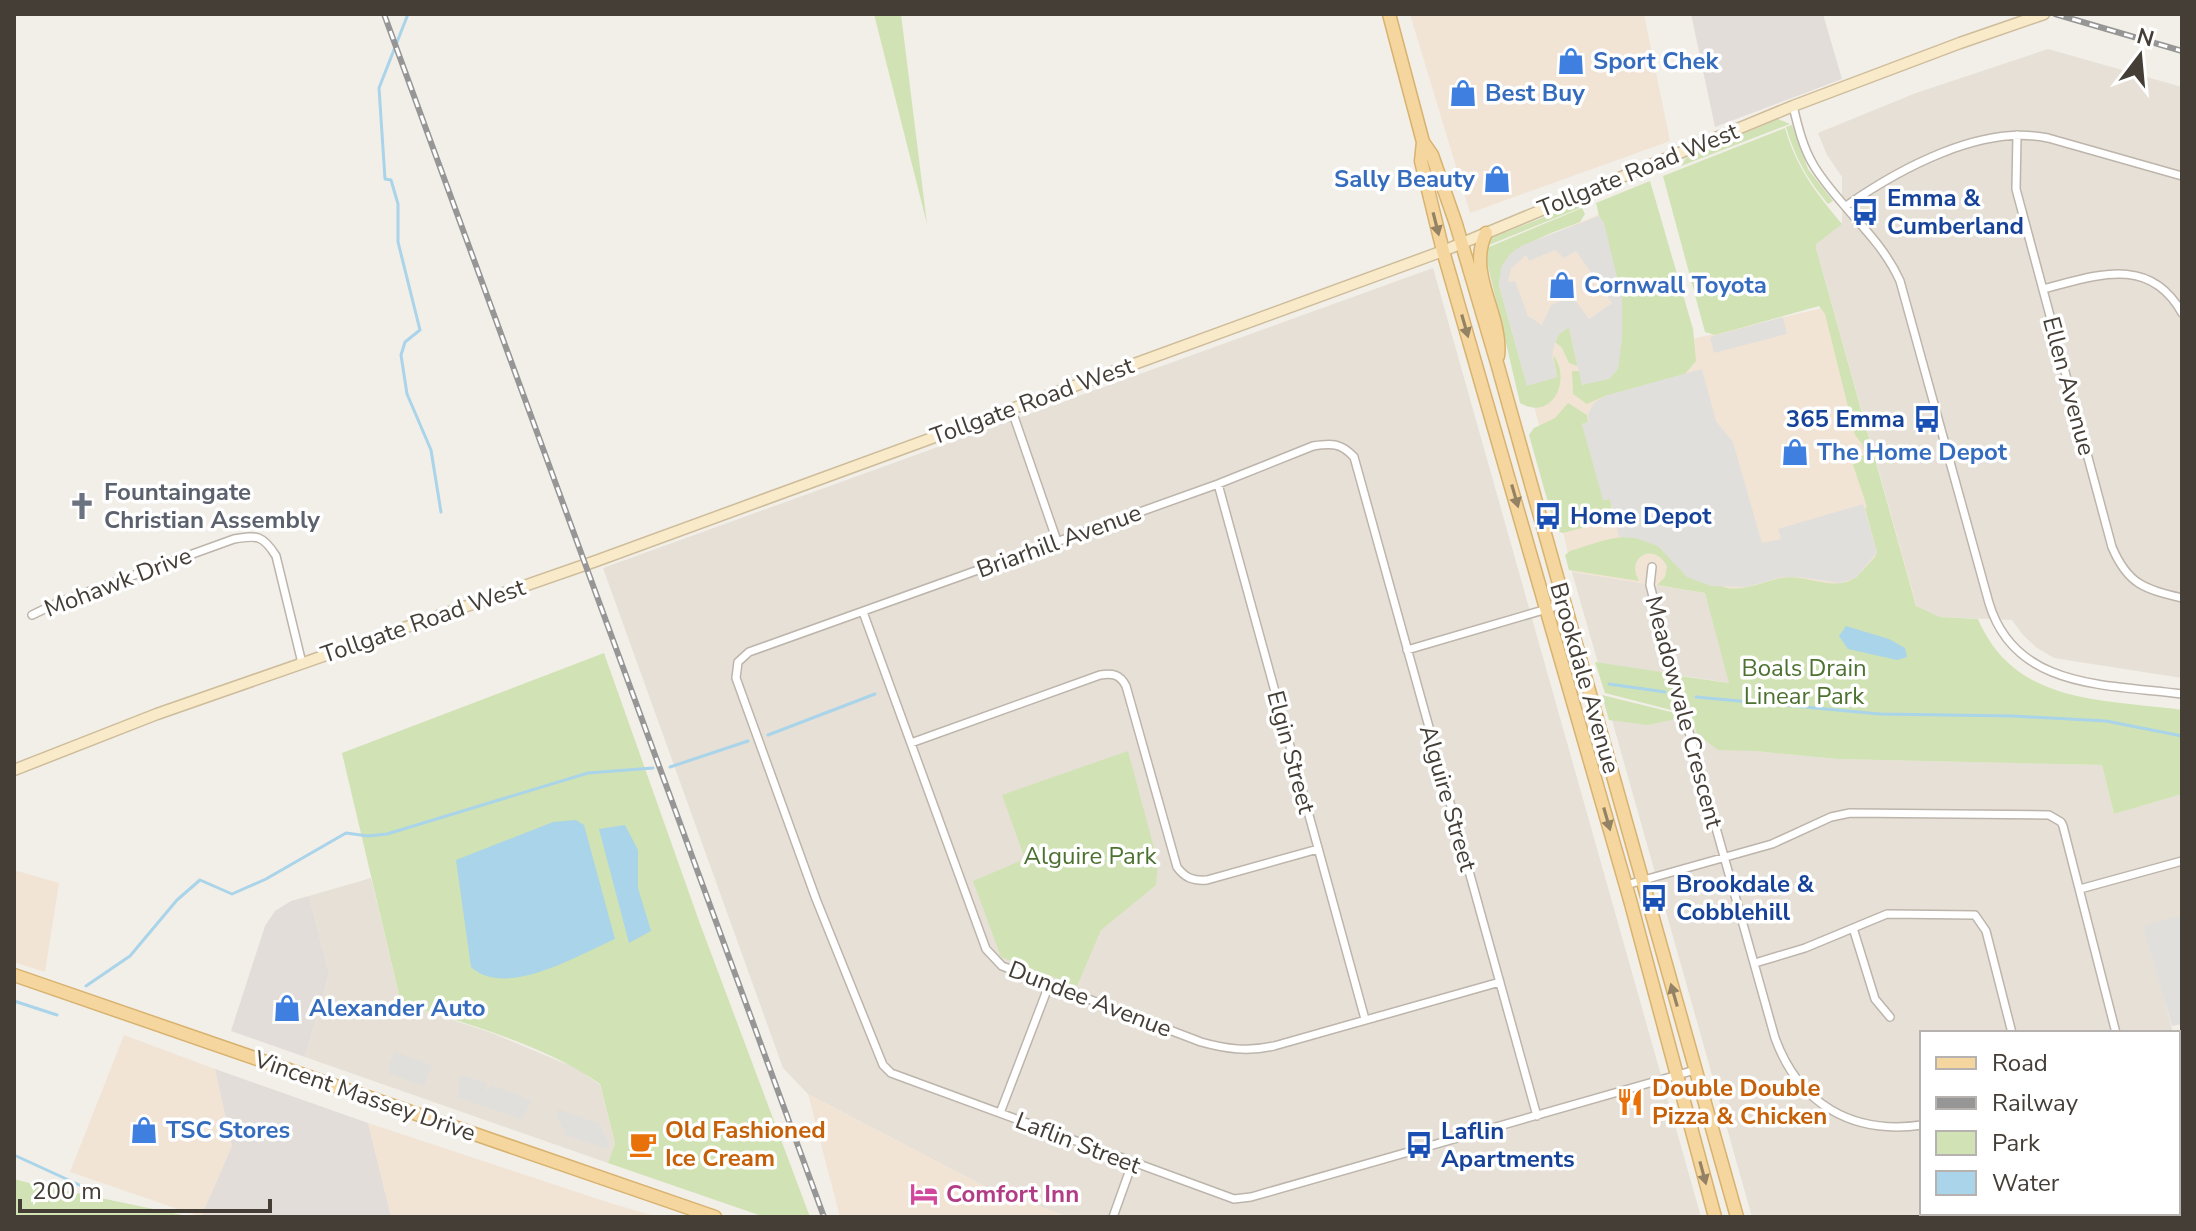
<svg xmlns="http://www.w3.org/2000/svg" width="2196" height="1231" viewBox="0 0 2196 1231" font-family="'Nunito Sans',sans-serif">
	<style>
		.residential { fill: #e6e0d6 }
		.commercial { fill: #f2e4d5 }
		.industrial { fill: #e2ddd9 }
		.education { fill: #eae2d3 }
		.green { fill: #d1e3b4 }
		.parking { fill: #e1dfdc; fill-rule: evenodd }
		.water { fill: #a9d4e9 }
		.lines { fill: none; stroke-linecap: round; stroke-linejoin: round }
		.stream { stroke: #a9d4e9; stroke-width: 3 }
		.street-casing { stroke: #bdb5ab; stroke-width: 10 }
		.secondary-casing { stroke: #cebd9b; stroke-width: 13 }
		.primary-casing { stroke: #d8b26f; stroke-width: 15 }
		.street { stroke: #fff; stroke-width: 7 }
		.secondary { stroke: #f9ebca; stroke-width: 10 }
		.primary { stroke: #f5d69e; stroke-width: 12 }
		.rail-casing { stroke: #969696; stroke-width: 6 }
		.rail { stroke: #fff; stroke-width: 3; stroke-dasharray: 9; stroke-linecap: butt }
		.oneway { fill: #948265 }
		.labels { text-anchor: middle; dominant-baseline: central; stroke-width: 7; stroke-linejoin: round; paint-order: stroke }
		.shop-label { font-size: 24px; font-weight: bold; fill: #366cbe; stroke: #fff; text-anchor: start }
		.street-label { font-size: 24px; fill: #453e37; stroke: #fff }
		.transit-label { font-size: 24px; font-weight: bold; fill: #164399; stroke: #fff; text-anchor: start }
		.worship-label { font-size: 24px; font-weight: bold; fill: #5b616d; stroke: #fff; text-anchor: start }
		.park-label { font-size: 24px; fill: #4d7130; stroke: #fff }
		.food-label { font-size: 24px; font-weight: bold; fill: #c56008; stroke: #fff; text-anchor: start }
		.hotel-label { font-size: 24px; font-weight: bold; fill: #b23c85; stroke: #fff; text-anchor: start }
	</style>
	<rect width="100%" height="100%" fill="#f2eee8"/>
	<path class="residential" d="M2048,49L2182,87V678L2054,658L2037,648L2023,635L2012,620L1940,617L1917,607L1815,244L1842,223V177L1827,155L1818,133L1916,93Z
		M1433,268L1701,1217H1068L984,1186L808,1094L783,1068L603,568Z
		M1572,572L1705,593L1730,683L1598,663Z
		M1692,719L1698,739L1755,746L1756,751L1837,759L2102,765L2114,814L2182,794V916L2146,927L2173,1033H1922V1213H2098L2099,1217H1752L1612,720Z
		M371,878L401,1003L492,1033L578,1069L600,1085L615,1143L608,1163L305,1057L329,974L309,896Z"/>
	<path class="commercial" d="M1410,14H1644L1670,141L1470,213Z
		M1610,210L1656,378L1695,362L1688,340L1831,306L1917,607L1705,593L1572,572L1542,436L1494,258Z
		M14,870L59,883L45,972L14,962Z
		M124,1035L215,1069L232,1146L201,1217L70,1172Z
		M808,1094L984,1186L1068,1217H840Z
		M368,1123L610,1203L658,1217H391Z"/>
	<path class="industrial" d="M1691,14H1823L1842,79L1715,127Z
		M309,896L329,974L305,1057L231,1031L265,926L275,911L291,901Z
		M215,1069L368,1123L391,1217H201L232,1146Z"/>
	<path class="education" d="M2182,1107V1217H2099L2098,1213H2178V1108Z"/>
	<path class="green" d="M874,14H901L927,224Z
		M1778,119L1790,124L1681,166L1686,158Z
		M1792,125L1808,169L1833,201L1828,204C1808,180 1795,158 1786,127Z
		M1785,128C1796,167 1816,193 1842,224L1816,244V248L1916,606L1940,617L1978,619C2015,705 2101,699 2182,710V794L2114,814L2102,765L1837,759L1755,751L1718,750L1705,740L1698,739L1680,676L1729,683L1705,593L1657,585L1665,577L1667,566C1654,541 1625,557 1639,581L1569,570L1565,555L1570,551C1587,546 1606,538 1624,537C1661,536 1689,572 1721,586C1740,594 1763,581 1781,578C1802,574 1822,586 1842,583C1857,581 1865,567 1875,557L1877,552L1865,508L1867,507L1851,459L1865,455L1862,444L1855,435L1825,314L1819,306L1715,335L1705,332L1663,176Z
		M1650,181L1693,329L1696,361L1685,374L1605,396L1587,404L1573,394L1572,371H1579L1583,385L1617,368C1629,321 1607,250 1596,203Z
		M1575,205L1580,208L1484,247L1488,241L1504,230L1506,232Z
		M1582,208L1585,214L1580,222C1549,235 1501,246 1499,285L1527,385L1557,377L1553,355C1572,379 1553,422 1520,403L1484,249Z
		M1569,327L1577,364V366L1569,363L1562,348L1555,342L1559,334Z
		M1568,403L1587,415L1588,422L1582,424L1604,500L1610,499L1612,510L1605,522L1563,533L1556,531L1529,435L1534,428L1555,418Z
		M604,653L699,921L810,1217H765L608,1163L615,1143L600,1084C544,1044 466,1024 401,1003L342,753Z
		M1595,662L1668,673L1678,710H1671L1605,693Z
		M1602,695L1679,714L1680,718L1648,725L1609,720Z
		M1128,751L1158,863L1156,885L1101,930L1077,986L1001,957L973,881L1025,859L1002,795Z
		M14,1179L33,1184L192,1217H14Z"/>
	<path class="parking" d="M1599,216L1604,223L1622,298V338L1618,369L1609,379L1582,385L1569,327L1559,334L1555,342L1552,356L1557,377L1527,386L1499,285L1501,267L1510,254L1521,246ZM1555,250L1564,258L1576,251L1612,303L1589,319L1569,292L1561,297L1562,300L1551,305L1542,325L1528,316L1515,281L1508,282L1511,269L1526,255L1529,261Z
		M1783,317L1787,334L1714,353L1710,337Z
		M1702,369L1716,421L1733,442L1762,543L1781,539L1778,529L1863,504L1877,552L1856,578L1840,583L1799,577H1782L1746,587L1711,586L1687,577L1658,546L1636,538L1619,537L1610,499L1603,500L1582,424L1589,422L1588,414L1594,403L1605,396Z
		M2182,915V1024L2172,1026L2143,926Z
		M395,1052L432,1065L424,1086L388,1073L390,1067L388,1066Z
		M461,1075L487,1083L485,1090L489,1091L491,1085L531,1100L530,1104L521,1119L457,1097Z
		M558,1109L598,1123L609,1143L607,1149L563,1134L564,1130L556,1115Z"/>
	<path class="water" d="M1846,626L1889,639L1905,648L1907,657L1897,660L1848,649L1839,636Z
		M576,820L584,825L615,939C578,955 506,999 471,967L456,860L553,822Z
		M625,825L638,850V888L651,931L629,943L599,829Z"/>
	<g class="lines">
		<path class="stream" d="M408,14L379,88L385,179L391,180L398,204V242L420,330L405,342L401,355L407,394L431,450L441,512
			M1609,684L1665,692
			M1696,697L1880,714L2013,716L2106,721L2182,736
			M768,735L875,694
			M670,767L748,741
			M86,986L130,956L177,900L200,880L232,894L266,879L346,833L368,836L387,834L588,773L653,768
			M14,1001L57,1015
			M14,1155L86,1188"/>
		<g class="street-casing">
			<path id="street" d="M1793,106C1798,127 1803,148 1814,166C1839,207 1880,236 1900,281L1989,603C2015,690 2108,684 2182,694
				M2017,135L2016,189L2112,547C2128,585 2145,589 2182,598
				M1846,206C1899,169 1981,124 2048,138L2182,176
				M2043,289C2095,276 2149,254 2182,313
				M1011,408L1057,541
				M1218,484L1365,1019
				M1652,567L1650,585L1675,682L1775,1038C1799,1104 1852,1135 1922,1125
				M863,612L986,949L1002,966L1201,1042C1226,1049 1248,1052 1274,1046L1500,982
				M32,615L57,603L234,539C257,535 263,535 276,556L302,663
				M1407,650L1564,604
				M911,743L1100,675C1112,673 1120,674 1126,686L1177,867C1185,878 1193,881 1207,880L1318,849
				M1626,885L1772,844L1831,817L1850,813L2049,815L2061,822L2063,826L2116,1033
				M2080,889L2182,861
				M1853,928L1875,999L1890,1017
				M1755,963L1805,948L1887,914L1975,915L1986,931L2012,1033
				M1000,1113L1049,985
				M1537,1116L1354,457C1341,443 1332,443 1313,446L1218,484L749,652L738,662L736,678L816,899L883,1065L891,1073L1234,1199L1251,1197L1695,1070
				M1113,1217L1132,1164
				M2009,1217L2015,1213
				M2042,1217L2043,1213"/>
		</g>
		<g class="secondary-casing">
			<path id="secondary" d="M14,770L157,714L596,561L1443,251L1793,106L1960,43L2044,14"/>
		</g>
		<g class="primary-casing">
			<path id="primary" d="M1389,14L1423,142L1421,161L1443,251L1630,900L1715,1217
				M1423,142L1432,155L1456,224L1497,363L1737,1217
				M1486,233C1466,274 1503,315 1498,356
				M14,975L715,1217"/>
		</g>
		<use href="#street" class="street"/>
		<use href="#secondary" class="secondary"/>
		<use href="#primary" class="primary"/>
		<g class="rail-casing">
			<path id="rail" d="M384,14L824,1217
				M2055,14L2182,51"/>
		</g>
		<use href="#rail" class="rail"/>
	</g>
	<defs><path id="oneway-solid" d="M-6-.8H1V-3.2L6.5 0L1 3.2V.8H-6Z" transform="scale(2)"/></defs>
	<g class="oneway">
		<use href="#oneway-solid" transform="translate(1436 224) rotate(76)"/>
		<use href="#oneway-solid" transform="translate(1465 326) rotate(74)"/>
		<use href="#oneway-solid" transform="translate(1515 496) rotate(74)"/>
		<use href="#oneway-solid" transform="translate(1607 819) rotate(74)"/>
		<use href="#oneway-solid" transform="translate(1674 995) rotate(-106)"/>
		<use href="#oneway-solid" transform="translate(1703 1173) rotate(75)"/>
	</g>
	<defs>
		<g id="shop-bare" transform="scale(2.16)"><path d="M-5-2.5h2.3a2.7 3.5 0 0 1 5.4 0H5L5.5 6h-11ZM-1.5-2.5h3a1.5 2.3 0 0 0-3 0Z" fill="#3f7fe0" stroke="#fff" stroke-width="2.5" paint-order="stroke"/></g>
		<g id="bus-bare" transform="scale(2.16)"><path d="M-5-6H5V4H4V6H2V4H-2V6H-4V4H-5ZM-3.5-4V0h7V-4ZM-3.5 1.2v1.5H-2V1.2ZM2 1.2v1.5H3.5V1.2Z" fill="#1a4fb4" stroke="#fff" stroke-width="2.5" paint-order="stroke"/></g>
		<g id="church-bare" transform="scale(2.16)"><path d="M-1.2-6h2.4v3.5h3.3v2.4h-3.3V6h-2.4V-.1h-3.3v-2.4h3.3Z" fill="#6b7280" stroke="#fff" stroke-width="2.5" paint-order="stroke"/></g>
		<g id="restaurant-bare" transform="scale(2.16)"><path d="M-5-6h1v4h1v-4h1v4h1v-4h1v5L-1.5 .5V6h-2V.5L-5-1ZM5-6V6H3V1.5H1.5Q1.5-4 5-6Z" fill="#e8710a" stroke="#fff" stroke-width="2.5" paint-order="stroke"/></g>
		<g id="cafe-bare" transform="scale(2.16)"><path d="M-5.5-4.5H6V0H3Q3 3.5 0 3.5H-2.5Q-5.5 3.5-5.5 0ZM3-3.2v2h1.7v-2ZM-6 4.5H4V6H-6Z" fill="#e8710a" stroke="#fff" stroke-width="2.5" paint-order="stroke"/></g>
		<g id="hotel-bare" transform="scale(2.16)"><path d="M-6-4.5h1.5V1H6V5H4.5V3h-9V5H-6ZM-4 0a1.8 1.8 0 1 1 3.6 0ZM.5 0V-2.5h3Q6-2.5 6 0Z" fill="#d1479c" stroke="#fff" stroke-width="2.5" paint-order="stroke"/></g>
	</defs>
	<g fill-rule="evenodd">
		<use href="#shop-bare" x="1571" y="61"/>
		<use href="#shop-bare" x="1463" y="93"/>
		<use href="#shop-bare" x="1497" y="179"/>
		<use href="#bus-bare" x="1865" y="212"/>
		<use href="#shop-bare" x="1562" y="285"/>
		<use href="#bus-bare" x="1927" y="419"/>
		<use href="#shop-bare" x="1795" y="452"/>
		<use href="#church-bare" x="82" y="506"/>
		<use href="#bus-bare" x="1548" y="516"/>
		<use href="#bus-bare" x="1654" y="898"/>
		<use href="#shop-bare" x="287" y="1008"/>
		<use href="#restaurant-bare" x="1630" y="1102"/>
		<use href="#shop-bare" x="144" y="1130"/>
		<use href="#cafe-bare" x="643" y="1144"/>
		<use href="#bus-bare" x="1419" y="1145"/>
		<use href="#hotel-bare" x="924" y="1194"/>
	</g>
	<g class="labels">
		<g class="shop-label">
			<text x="1593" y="61">Sport Chek</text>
			<text x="1485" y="93">Best Buy</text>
			<text x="1475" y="179" text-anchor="end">Sally Beauty</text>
			<text x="1584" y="285">Cornwall Toyota</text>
			<text x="1817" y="452">The Home Depot</text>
			<text x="309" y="1008">Alexander Auto</text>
			<text x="166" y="1130">TSC Stores</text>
		</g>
		<g class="street-label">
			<text transform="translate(1638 170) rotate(-22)">Tollgate Road West</text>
			<text transform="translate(2069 386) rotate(75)">Ellen Avenue</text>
			<text transform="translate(1032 401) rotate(-20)">Tollgate Road West</text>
			<text transform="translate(1059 541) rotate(-20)">Briarhill Avenue</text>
			<text transform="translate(118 582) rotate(-21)">Mohawk Drive</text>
			<text transform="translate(423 621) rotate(-19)">Tollgate Road West</text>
			<text transform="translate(1585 678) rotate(74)">Brookdale Avenue</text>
			<text transform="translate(1684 712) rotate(75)">Meadowvale Crescent</text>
			<text transform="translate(1291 752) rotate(75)">Elgin Street</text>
			<text transform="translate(1448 798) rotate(74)">Alguire Street</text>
			<text transform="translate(1090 999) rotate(21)">Dundee Avenue</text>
			<text transform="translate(365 1096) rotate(19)">Vincent Massey Drive</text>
			<text transform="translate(1078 1143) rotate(21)">Laflin Street</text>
		</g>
		<g class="transit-label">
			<text x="1887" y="198">Emma &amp;<tspan x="1887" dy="28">Cumberland</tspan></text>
			<text x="1905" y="419" text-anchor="end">365 Emma</text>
			<text x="1570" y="516">Home Depot</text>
			<text x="1676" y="884">Brookdale &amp;<tspan x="1676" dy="28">Cobblehill</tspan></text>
			<text x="1441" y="1131">Laflin<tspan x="1441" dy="28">Apartments</tspan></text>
		</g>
		<g class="worship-label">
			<text x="104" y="492">Fountaingate<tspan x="104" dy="28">Christian Assembly</tspan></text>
		</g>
		<g class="park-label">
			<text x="1804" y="668">Boals Drain<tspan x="1804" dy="28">Linear Park</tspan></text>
			<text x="1090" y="856">Alguire Park</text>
		</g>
		<g class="food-label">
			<text x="1652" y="1088">Double Double<tspan x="1652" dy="28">Pizza &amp; Chicken</tspan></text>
			<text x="665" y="1130">Old Fashioned<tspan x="665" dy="28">Ice Cream</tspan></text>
		</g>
		<g class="hotel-label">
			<text x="946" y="1194">Comfort Inn</text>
		</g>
	</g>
	<rect width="2196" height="1231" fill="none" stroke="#453e37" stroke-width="32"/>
	<rect x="1920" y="1031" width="260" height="184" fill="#ffffff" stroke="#b5b2af" stroke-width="2"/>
	<rect x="1936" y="1057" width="40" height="12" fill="#f5d69e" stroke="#b5b2af" stroke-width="2"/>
	<text x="1992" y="1071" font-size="24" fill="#453e37">Road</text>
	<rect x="1936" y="1097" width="40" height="12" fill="#969696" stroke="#b5b2af" stroke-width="2"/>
	<text x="1992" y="1111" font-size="24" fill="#453e37">Railway</text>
	<rect x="1936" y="1131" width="40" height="24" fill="#d1e3b4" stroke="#b5b2af" stroke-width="2"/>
	<text x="1992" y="1151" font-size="24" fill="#453e37">Park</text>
	<rect x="1936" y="1171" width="40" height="24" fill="#a9d4e9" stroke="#b5b2af" stroke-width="2"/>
	<text x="1992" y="1191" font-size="24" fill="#453e37">Water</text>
	<g transform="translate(2140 56) rotate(16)" stroke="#ffffff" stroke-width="6" paint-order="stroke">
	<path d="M0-6L14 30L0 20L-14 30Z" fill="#453e37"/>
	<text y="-12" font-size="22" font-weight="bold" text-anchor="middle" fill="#453e37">N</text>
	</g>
	<path d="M20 1199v12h250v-12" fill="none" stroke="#453e37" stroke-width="4"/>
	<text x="32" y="1199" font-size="24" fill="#453e37" stroke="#ffffff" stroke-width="6" paint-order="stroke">200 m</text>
</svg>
